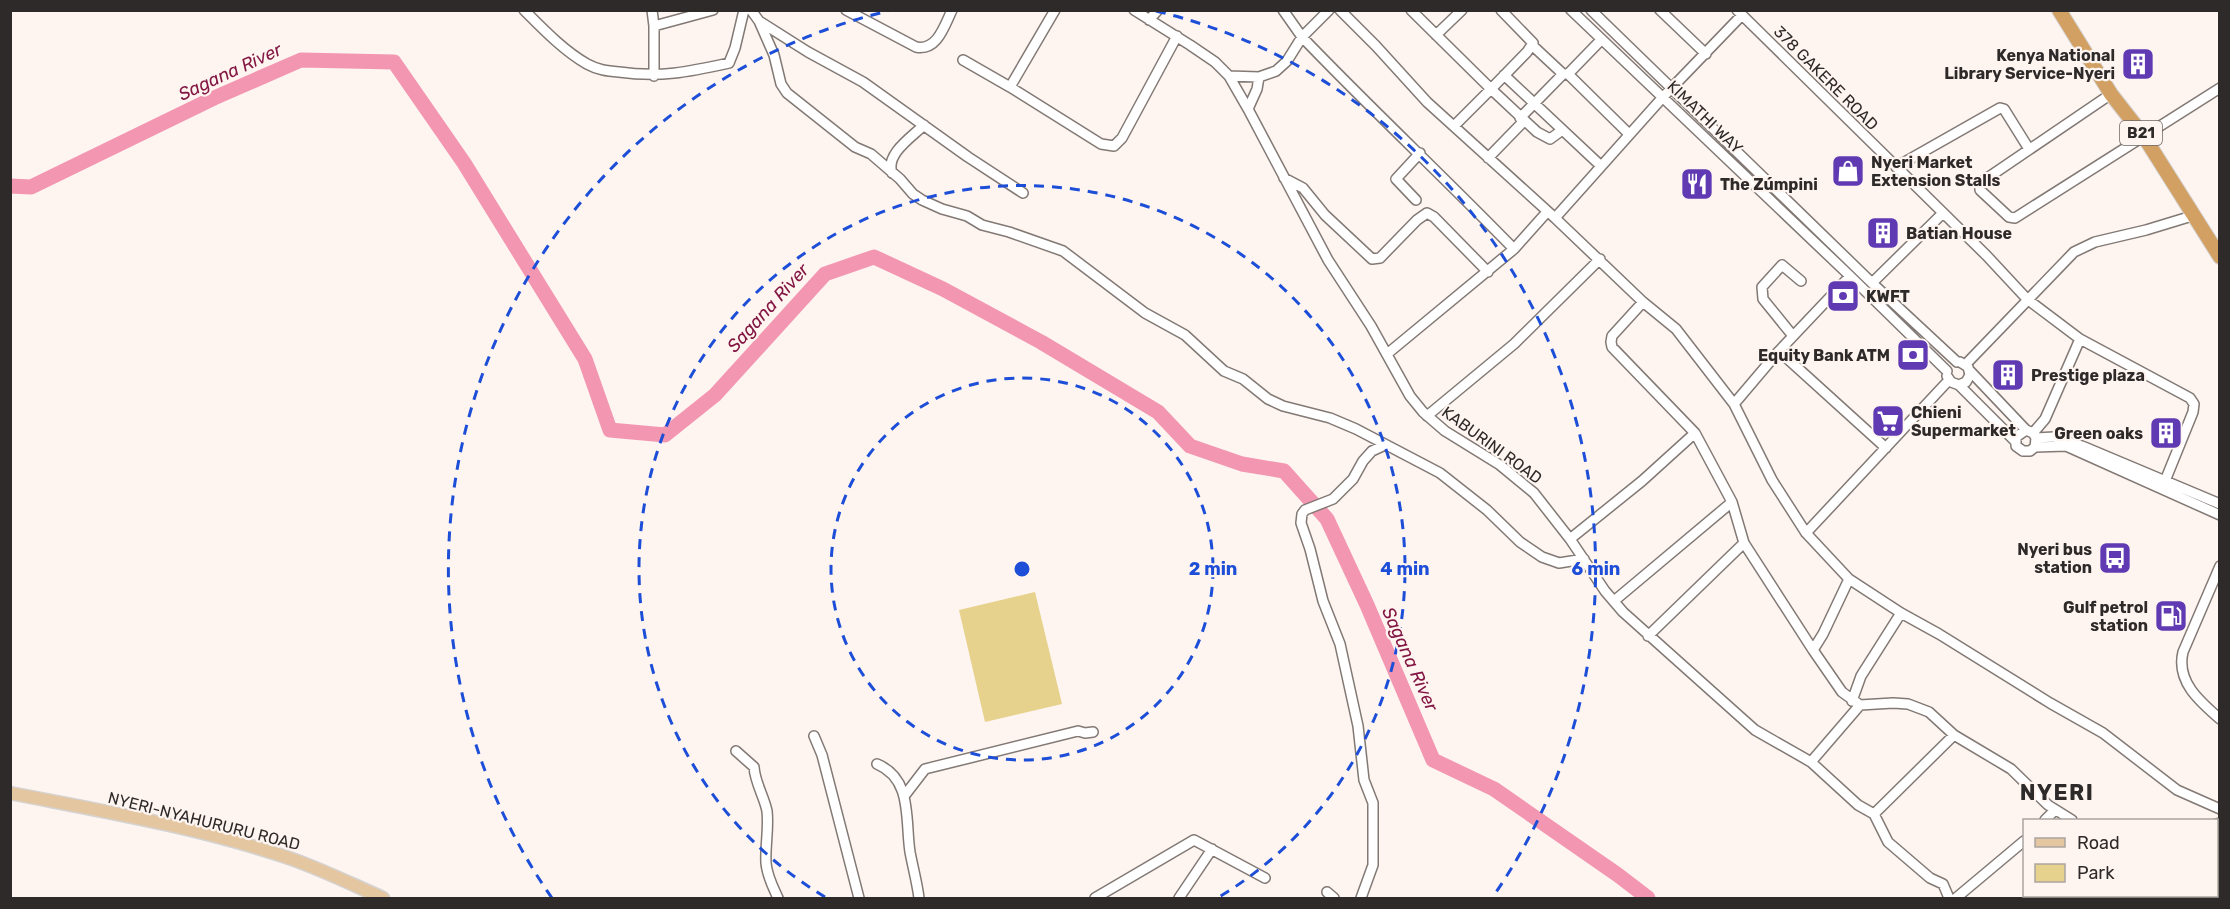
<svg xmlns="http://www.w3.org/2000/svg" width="2230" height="909" viewBox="0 0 2230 909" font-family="Rubik,sans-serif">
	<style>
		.green { fill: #e6d28d }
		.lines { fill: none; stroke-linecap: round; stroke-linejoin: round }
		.river { stroke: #f396b1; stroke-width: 15 }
		.minor-casing { stroke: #827975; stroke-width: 12 }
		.major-casing { stroke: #d5d4d4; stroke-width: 15 }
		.highway-casing { stroke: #d5d4d4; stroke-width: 16 }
		.minor { stroke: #fff; stroke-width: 9 }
		.major { stroke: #e4c6a1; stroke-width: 12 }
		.highway { stroke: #d2a062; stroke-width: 14 }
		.ring { fill: none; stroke: #1d4ed8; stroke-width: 3; stroke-dasharray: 10 8 }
		.labels { text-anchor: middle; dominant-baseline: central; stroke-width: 4.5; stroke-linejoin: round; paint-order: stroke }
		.shield { fill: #fef5f0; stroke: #6c6765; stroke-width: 1.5 }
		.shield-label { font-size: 15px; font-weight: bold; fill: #2e2a29 }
		.poi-label { font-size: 16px; font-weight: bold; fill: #2e2a29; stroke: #fef5f0; text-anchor: start }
		.street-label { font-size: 16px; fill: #2e2a29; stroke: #fef5f0 }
		.water-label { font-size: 18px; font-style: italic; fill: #831744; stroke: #fef5f0 }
		.district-label { font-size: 22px; font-weight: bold; letter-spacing: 1.5px; fill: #2e2a29; stroke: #fef5f0 }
		.centre { fill: #1d4ed8; stroke: #fef5f0; stroke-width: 3 }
		.ring-label { font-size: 18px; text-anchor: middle; font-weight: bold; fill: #1d4ed8; stroke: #fef5f0; stroke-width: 4.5; stroke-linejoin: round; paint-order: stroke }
	</style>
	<rect width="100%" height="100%" fill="#fef5f0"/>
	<path class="green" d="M1035,592L1062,704L985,722L959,610Z"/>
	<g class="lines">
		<path class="river" d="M10,186L31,187L214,98L301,60L394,62L464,163L585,359L610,430L665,435L715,395L825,274L874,257L943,289L1041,342L1158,412L1190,446L1242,464L1284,471L1327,519L1367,605L1433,760L1494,789L1618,875L1648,898"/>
		<g class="minor-casing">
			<path id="minor" d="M524,10C543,29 564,51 587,64C598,70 607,71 619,72C660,78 688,72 729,63L735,48L744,10
				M652,10L654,26V76
				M751,10L759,21L808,52L863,82L968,157L1023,193
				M846,10L916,47C937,51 944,27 952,10
				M1134,10L1190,45L1215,62L1229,76L1248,109L1328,260L1371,326L1410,396L1423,412L1445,431L1500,465L1534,493L1570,539L1605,591L1623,612L1755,730L1811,762L1858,805L1874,814L1888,842L1930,878L1943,884L1949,898
				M1329,10L1302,37C1371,109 1444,177 1514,249
				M1340,10L1376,46L1427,102L1555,218
				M1411,10L1491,89L1454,126
				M1501,10L1533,43L1527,52L1491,89L1537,132L1550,139L1561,131
				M1571,10L1850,276L1947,371
				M1591,10L1872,283L1957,362
				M1660,10L1706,54
				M1737,10L1986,255L2027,299L2080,339L2190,398L2194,404L2193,412L2165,481
				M1742,15L1663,97L1555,218L1643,302L1676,329L1734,404L1772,480L1806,533L1849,579L1901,613L1939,634L2050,703L2103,733L2177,790L2220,809
				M1149,20L1158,10
				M759,21L774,55L781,84L787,93L855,147L871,154L900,179L913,194L922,200L942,209L967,216L982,225L1009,232L1063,251L1145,313L1185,335L1224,371L1243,379L1268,399L1283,406L1330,418L1356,429L1440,473L1487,510L1520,542L1542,557L1559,563L1584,559
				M654,26L713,10
				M1436,35L1462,10
				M1533,46L1563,74
				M963,60L1010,87L1101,144L1114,146L1122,138L1177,36
				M1568,74L1629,134
				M1504,75L1601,166
				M1229,76L1259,77L1276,71L1287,61L1302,37L1283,10
				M1010,87L1055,10
				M2111,94L1980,183V190L2009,217L2015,218L2220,88
				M1248,109L1257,89L1259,77
				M1520,118L1563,74H1568L1601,40
				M1488,158L1524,121
				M1896,167L2000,108L2004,109L2029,149
				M892,173C885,154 912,137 924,125
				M1284,178L1303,188L1325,215L1372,259L1380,258L1417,220L1427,213L1434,217L1488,272
				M1416,200L1396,179L1420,153
				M1872,283L1942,214
				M1643,302L1612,336L1611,342L1612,347L1695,433L1732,502L1744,543L1813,650L1842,692L1860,705L1893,703L1908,704L1929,712L1954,735L2011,769L2048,805L2072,820
				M1793,336L1763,299L1762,287L1782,265L1801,281
				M1779,351L1886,448
				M1387,354L1514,249L1547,212
				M1966,364L2074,252L2095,242L2146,230L2192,216
				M1970,371L2026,430
				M1947,376L1951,382L1959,385L2015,441
				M1959,385L1966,382L1970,375L1968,367L1960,362
				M1734,404L1779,351L1850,276
				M1427,416L1514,344L1600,259
				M2033,433L2045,419L2080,339
				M2036,438L2054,437L2082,446L2220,504
				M2035,447L2036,438L2033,433L2026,430L2016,437V446L2023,451H2030L2035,447L2066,446L2220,515
				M1806,533L1949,380
				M1570,539L1642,481L1695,433
				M2220,566L2183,652C2176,681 2199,701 2220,719
				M1614,601L1732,502
				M1648,636L1744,543
				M1813,650L1823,634L1849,579
				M1852,701L1861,676L1901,613
				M814,736L822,755L859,898
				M736,751L754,767C755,783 764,796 767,811C769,829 765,846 766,863C767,876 773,887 778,898
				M1811,762L1860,705
				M877,764C913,779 905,820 910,852C913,868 917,882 919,898
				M905,795L925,769L1078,731L1085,733L1093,732
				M1874,814L1954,735
				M2045,820L2055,810
				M2216,824L2220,823
				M1327,892L1334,898
				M2093,896L2094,898
				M1095,898L1194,840L1265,878
				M1179,898L1212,849
				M1361,898L1373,865V803L1364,780L1358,726L1340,644L1323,601L1310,549L1301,523L1302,514L1305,510L1333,499L1353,479L1363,461L1372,451L1385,445
				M1956,898L2024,841"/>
		</g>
		<g class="major-casing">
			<path id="major" d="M10,793C102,811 197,827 286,857C319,868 351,884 383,898"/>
		</g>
		<g class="highway-casing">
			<path id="highway" d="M2059,10L2111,94L2143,135L2220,257"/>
		</g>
		<use href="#minor" class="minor"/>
		<use href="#major" class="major"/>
		<use href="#highway" class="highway"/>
	</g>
	<g class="ring">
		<circle cx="1022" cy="569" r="191"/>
		<path d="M825 897A383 383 0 1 1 1219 897"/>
		<path d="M552 898A574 574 0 0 1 888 11M1156 11A574 574 0 0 1 1492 898"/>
	</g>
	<defs>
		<g id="building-square" transform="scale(1.725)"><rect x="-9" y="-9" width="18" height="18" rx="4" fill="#5f3ab2" stroke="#fef5f0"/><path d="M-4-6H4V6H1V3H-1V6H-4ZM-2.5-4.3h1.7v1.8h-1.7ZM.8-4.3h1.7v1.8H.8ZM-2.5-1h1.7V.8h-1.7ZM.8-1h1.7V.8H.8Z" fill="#fff"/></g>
		<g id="shop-square" transform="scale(1.725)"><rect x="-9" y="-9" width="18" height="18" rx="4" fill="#5f3ab2" stroke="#fef5f0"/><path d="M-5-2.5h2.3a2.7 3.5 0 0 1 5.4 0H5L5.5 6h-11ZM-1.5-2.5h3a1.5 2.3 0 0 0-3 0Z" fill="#fff"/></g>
		<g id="restaurant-square" transform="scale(1.725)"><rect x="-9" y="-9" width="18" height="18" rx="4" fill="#5f3ab2" stroke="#fef5f0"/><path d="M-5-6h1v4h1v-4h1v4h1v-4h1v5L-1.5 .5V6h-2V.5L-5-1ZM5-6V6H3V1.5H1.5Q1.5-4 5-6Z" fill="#fff"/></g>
		<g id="bank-square" transform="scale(1.725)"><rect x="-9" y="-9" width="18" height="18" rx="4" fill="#5f3ab2" stroke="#fef5f0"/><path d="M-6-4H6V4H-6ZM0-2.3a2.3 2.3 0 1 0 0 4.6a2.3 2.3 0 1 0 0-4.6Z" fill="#fff"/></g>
		<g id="supermarket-square" transform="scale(1.725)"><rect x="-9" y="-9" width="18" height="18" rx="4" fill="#5f3ab2" stroke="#fef5f0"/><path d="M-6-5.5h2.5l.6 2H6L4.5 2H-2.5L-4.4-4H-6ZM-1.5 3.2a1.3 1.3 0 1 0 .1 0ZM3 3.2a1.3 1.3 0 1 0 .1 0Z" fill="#fff"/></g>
		<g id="bus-square" transform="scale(1.725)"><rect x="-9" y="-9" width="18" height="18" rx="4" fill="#5f3ab2" stroke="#fef5f0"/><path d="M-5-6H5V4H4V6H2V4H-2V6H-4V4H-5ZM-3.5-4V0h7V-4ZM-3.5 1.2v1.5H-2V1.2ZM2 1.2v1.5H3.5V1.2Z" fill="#fff"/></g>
		<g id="fuel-square" transform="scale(1.725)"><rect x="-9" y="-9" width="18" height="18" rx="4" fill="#5f3ab2" stroke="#fef5f0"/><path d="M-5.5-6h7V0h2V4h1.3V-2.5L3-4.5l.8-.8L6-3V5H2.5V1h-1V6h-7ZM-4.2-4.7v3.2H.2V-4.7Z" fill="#fff"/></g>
	</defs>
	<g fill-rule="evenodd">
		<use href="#building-square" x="2138" y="64"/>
		<use href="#shop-square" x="1848" y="171"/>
		<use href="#restaurant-square" x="1697" y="184"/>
		<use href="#building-square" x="1883" y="233"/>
		<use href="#bank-square" x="1843" y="296"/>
		<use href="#bank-square" x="1913" y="355"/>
		<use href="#building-square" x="2008" y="375"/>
		<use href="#supermarket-square" x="1888" y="421"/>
		<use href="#building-square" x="2166" y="433"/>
		<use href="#bus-square" x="2115" y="558"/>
		<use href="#fuel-square" x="2171" y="616"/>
	</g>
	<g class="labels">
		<rect class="shield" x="2120" y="121" width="42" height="24" rx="4.5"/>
		<g class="shield-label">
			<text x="2141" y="133">B21</text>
		</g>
		<g class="poi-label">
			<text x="2115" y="55" text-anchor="end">Kenya National<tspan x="2115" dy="18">Library Service-Nyeri</tspan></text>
			<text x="1871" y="162">Nyeri Market<tspan x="1871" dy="18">Extension Stalls</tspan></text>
			<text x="1720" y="184">The Zúmpini</text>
			<text x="1906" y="233">Batian House</text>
			<text x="1866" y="296">KWFT</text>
			<text x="1890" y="355" text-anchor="end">Equity Bank ATM</text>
			<text x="2031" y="375">Prestige plaza</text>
			<text x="1911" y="412">Chieni<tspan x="1911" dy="18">Supermarket</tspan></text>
			<text x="2143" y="433" text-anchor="end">Green oaks</text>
			<text x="2092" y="549" text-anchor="end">Nyeri bus<tspan x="2092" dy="18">station</tspan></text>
			<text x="2148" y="607" text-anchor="end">Gulf petrol<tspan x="2148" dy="18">station</tspan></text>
		</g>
		<g class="street-label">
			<text transform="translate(1826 78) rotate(45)">378 GAKERE ROAD</text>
			<text transform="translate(1705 117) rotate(44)">KIMATHI WAY</text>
			<text transform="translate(1492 445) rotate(36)">KABURINI ROAD</text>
			<text transform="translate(204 821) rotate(14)">NYERI-NYAHURURU ROAD</text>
		</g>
		<g class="water-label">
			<text transform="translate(230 72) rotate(-25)">Sagana River</text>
			<text transform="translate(768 308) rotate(-48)">Sagana River</text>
			<text transform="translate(1410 659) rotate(66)">Sagana River</text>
		</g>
		<g class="district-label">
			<text x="2057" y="792">NYERI</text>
		</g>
	</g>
	<circle cx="1022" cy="569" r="9" class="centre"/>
	<g class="ring-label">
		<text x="1213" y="575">2 min</text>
		<text x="1405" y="575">4 min</text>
		<text x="1596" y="575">6 min</text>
	</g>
	<rect width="2230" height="909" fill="none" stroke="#2e2a29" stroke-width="24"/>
	<rect x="2023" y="819" width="195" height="78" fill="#fef5f0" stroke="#aba4a0" stroke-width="1.5"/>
	<rect x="2035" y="838" width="30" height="9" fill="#e4c6a1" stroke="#aba4a0" stroke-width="1.5"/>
	<text x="2077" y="849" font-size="18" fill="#2e2a29">Road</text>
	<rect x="2035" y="864" width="30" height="18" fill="#e6d28d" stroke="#aba4a0" stroke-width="1.5"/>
	<text x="2077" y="879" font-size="18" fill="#2e2a29">Park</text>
</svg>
